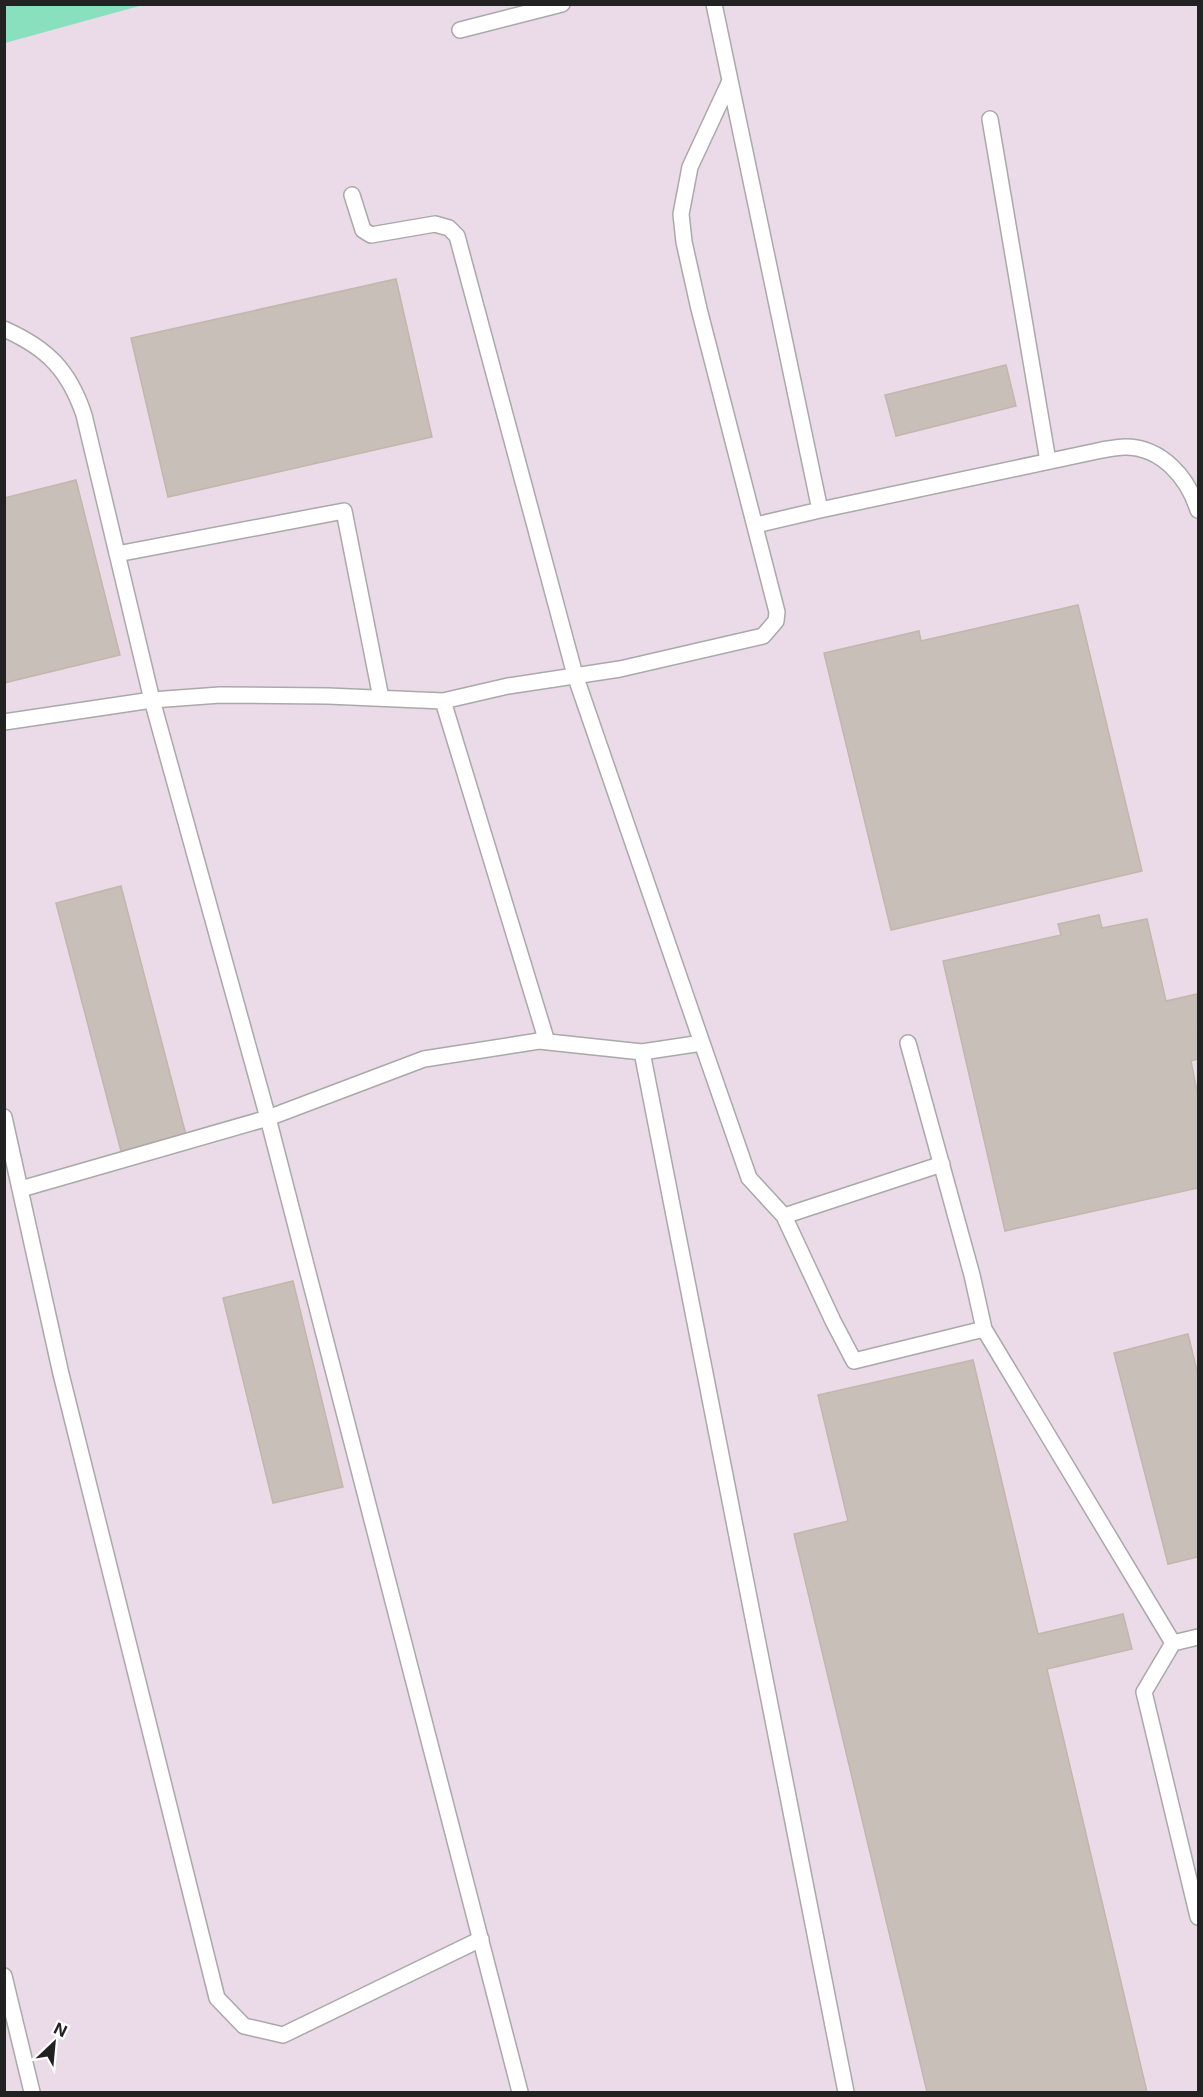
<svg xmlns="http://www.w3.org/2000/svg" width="1203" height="2097" viewBox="0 0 1203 2097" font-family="Inter,sans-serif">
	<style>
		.industrial { fill: #ebdbe8 }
		.pitch { fill: #88e0be }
		.building { fill: #c7bfb8; stroke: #c4b6ab; stroke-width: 1.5 }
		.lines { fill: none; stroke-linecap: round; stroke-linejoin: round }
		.service-casing { stroke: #a9a9a9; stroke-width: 18 }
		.service { stroke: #fff; stroke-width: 15 }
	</style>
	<rect width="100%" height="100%" fill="#f2efe9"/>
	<path class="industrial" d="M5,5H1198V2092H5Z"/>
	<path class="pitch" d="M5,4H143V5L5,43Z"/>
	<path class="building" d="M396,279L432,437L168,497L131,338Z
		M1006,365L1016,406L896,436L885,395Z
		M76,480L120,655L4,683V498Z
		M1078,605L1142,871L891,930L824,653L919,631L921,641Z
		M121,886L186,1135L121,1151L56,903Z
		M1099,915L1102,928L1147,919L1166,1001L1197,994L1198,1059L1191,1061L1198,1096V1188L1005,1231L943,961L1061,935L1058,924Z
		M293,1281L343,1487L273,1503L223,1298Z
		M1188,1334L1198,1375V1557L1168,1564L1114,1353Z
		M973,1360L1038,1634L1123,1614L1132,1649L1047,1669L1147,2092H927L794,1534L848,1521L818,1395Z"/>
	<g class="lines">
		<g class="service-casing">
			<path id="service" d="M714,4L820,510L1102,450C1109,449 1118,447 1125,447C1162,447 1188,478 1198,510
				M460,30L562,4
				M990,119L1048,461
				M352,195L363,230L371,235L435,224L449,228L457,236L575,675L702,1043
				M4,329C47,348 69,370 84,415L152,700L268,1118L520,2092
				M756,525L820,510
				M117,554L344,511L381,698
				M443,701L547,1042
				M4,722L152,700L220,695L328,696L443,701L508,686L620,669L763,636L776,621L777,612L699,309L684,242L681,214L690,167L730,81
				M642,1052L846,2092
				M4,1117L61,1374L217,1998L244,2026L283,2035L481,1939
				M21,1189L268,1118L424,1059L539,1041L642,1052L702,1043L749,1178L784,1216L833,1321L854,1361L984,1329L972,1275L908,1043
				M784,1216L942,1164
				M984,1329L1173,1643
				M1198,1637L1173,1643L1144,1692L1198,1917
				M4,1976L32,2092"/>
		</g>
		<use href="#service" class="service"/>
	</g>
	<rect width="1203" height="2097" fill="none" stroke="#222222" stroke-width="12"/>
	<g transform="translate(54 2043) rotate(26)" stroke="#ffffff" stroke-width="4.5" paint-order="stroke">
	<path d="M0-4.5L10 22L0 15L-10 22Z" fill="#222222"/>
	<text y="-9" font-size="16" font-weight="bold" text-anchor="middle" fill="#222222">N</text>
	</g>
</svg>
